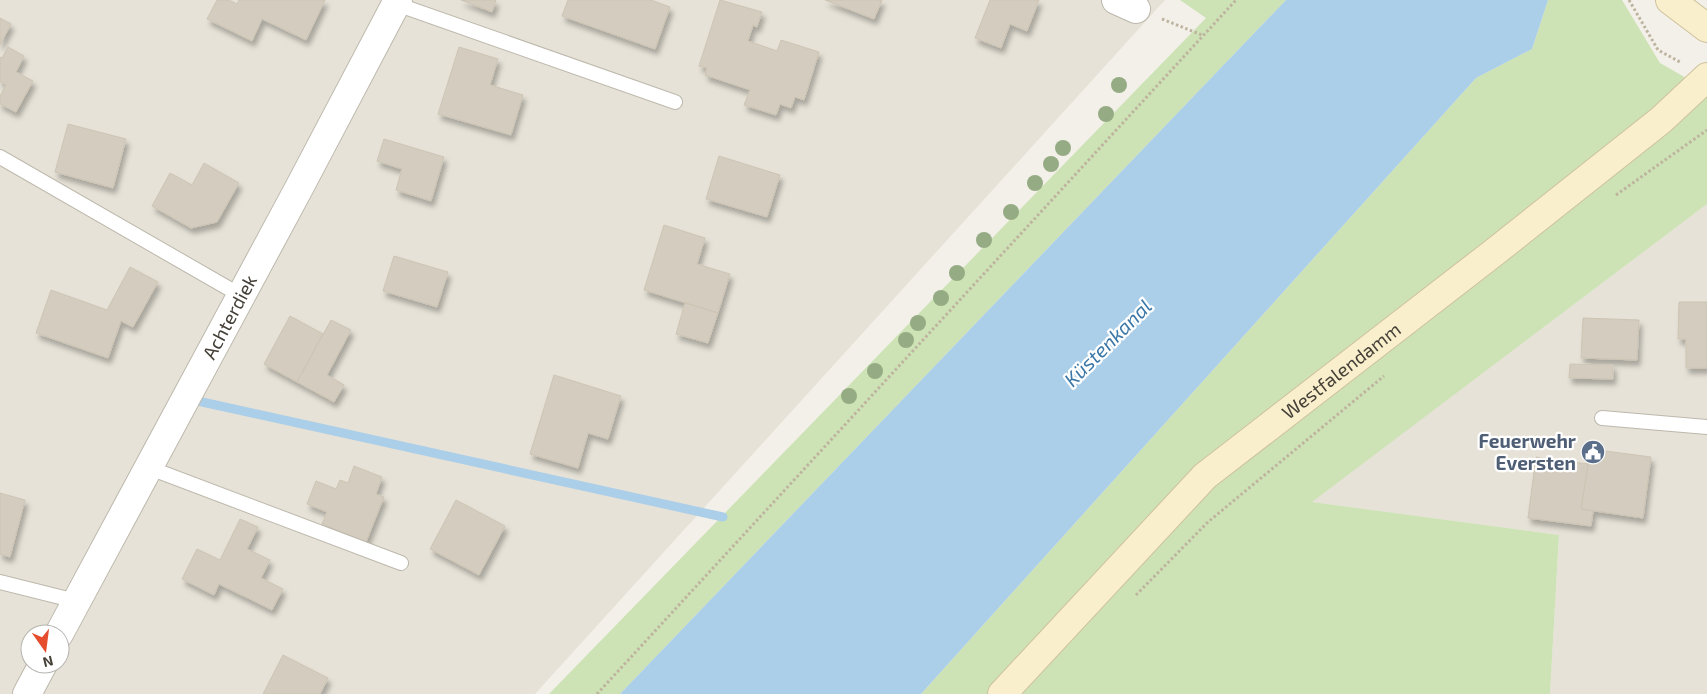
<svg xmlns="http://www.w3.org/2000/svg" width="1707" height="694" font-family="'Exo 2',sans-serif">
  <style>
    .residential { fill: #e6e2d7; fill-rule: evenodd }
    .green { fill: #cde3b5 }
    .water { fill: #abcee9 }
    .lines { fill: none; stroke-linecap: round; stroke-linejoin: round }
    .stream { stroke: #abcee9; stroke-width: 9 }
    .building { fill: #d3ccbf; stroke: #cdc4b3; filter: url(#shadow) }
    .lane-casing { stroke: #bdb8ac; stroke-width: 16 }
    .street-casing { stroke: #bdb8ac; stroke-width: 30 }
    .secondary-casing { stroke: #cec29c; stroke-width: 30 }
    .path { stroke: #beb39f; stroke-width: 3; stroke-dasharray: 2.5 2.5; stroke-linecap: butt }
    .lane { stroke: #fff; stroke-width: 14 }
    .street { stroke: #fff; stroke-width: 28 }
    .secondary { stroke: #f9efcc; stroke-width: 28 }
    .tree { fill: #95ab83 }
    .labels { text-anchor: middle; stroke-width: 4.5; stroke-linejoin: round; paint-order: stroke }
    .street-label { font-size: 19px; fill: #454038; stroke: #fff }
    .service-label { font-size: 19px; font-weight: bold; fill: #4e5e75; stroke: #fff; text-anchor: end }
    .water-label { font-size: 20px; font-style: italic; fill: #3b77a7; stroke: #fff }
  </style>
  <defs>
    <filter id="shadow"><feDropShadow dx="3" dy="5.5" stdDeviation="2.5" flood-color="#0004"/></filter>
  </defs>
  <rect width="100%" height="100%" fill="#f3f0e9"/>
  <g class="residential">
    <path d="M0,0H1165L535,694H0ZM30,634H60V664H30Z"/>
    <path d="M1707,204V694H1550L1559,535L1311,502Z"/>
  </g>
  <g class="green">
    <path d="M1180,0H1286L620,694H549L1206,18Z"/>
    <path d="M1548,0H1622L1660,63L1707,90V204L1312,502L1559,535L1550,694H921L1476,78L1532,49Z"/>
  </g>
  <path class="water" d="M1286,0H1548L1532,49L1476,78L921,694H620Z"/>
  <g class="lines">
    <path class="stream" d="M193,400L723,517"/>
  </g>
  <g class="building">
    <path d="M217,0H229L237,4L239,0H325L306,40L262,19L252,41L207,19Z"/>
    <path d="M461,0H496L492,12Z"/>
    <path d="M568,0H651L670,7L655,49L562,16Z"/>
    <path d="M720,0L762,12L757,27L753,25L748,41L777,51L781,40L819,52L804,100L795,97L791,108L780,104L776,115L744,105L750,90L705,75L707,68L699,66Z"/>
    <path d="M825,0H882L874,19Z"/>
    <path d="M990,0H1039L1027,31L1010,24L1001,48L975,38Z"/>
    <path d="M0,18L11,24L0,45Z"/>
    <path d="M8,47L24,56L16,72L33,81L16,112L0,104V96L6,85L0,81V57L2,58Z"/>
    <path d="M459,47L498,59L490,85L523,95L511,135L438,114Z"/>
    <path d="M68,124L126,139L113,188L55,172Z"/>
    <path d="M384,139L444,157L431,201L396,190L402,169L377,161Z"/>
    <path d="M719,156L780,175L767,217L706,199Z"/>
    <path d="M204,163L239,183L217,222L191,228L152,206L170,173L192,185Z"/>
    <path d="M664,225L705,238L697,264L730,274L718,313L644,290Z"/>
    <path d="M394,256L448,272L437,307L383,291Z"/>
    <path d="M130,267L158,282L133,327L121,321L108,358L36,333L51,290L107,310Z"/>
    <path d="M1679,302H1707V368H1686V339H1678Z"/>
    <path d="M685,303L718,313L708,343L676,334Z"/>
    <path d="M290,316L323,334L297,382L264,364Z"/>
    <path d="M1583,318L1639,320L1637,360L1581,358Z"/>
    <path d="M331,320L351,330L327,375L344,385L334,402L297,382Z"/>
    <path d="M1570,364L1613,365V379L1569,378Z"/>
    <path d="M554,375L621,396L608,439L588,433L578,468L530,454Z"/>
    <path d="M1590,449L1651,457L1643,518L1581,509Z"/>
    <path d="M1536,457L1588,464L1581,509L1593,511L1591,526L1528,518Z"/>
    <path d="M354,466L382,477L376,494L384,497L366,542L322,524L327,512L307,504L316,481L336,489L340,480L348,483Z"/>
    <path d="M0,493L25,500L10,557L0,554Z"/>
    <path d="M456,500L505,526L479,575L430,549Z"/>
    <path d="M240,519L258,527L247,549L270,560L261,578L283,589L272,610L219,584L214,595L182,579L197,549L220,560Z"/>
    <path d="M283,655L328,678L320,694H263Z"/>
  </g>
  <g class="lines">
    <g class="lane-casing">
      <g id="lane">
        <path d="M396,4L675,102"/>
        <path d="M0,157L240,295"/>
        <path d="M1602,418L1707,427"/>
        <path d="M147,467L401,563"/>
        <path d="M0,582L76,601"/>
      </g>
    </g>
    <g class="street-casing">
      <g id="street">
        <path d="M1116,0L1136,9"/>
        <path id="s1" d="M59,634L299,188L398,0"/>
        <path d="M27,694L43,664"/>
      </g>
    </g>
    <g class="secondary-casing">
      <g id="secondary">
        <path d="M1670,0L1707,28"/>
        <path id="s2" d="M1002,694L1205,476L1492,254L1661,120L1707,77"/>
      </g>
    </g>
    <g class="path">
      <path d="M1629,0L1658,50L1680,62"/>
      <path d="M1162,19L1202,35"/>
      <path d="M1616,195L1707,130"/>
      <path d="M1136,595L1208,522L1384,376"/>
      <path d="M597,694L1236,0"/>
    </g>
    <use href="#lane" class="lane"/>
    <use href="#street" class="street"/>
    <use href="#secondary" class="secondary"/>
  </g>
  <g class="tree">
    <circle cx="1119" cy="85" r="8"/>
    <circle cx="1106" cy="114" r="8"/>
    <circle cx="1063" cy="148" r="8"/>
    <circle cx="1051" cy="164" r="8"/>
    <circle cx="1035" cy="183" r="8"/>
    <circle cx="1011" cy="212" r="8"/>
    <circle cx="984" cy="240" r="8"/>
    <circle cx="957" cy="273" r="8"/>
    <circle cx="941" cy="298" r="8"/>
    <circle cx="918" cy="323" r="8"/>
    <circle cx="906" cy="340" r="8"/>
    <circle cx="875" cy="371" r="8"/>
    <circle cx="849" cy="396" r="8"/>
  </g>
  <defs>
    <g id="civic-disc" transform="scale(1.25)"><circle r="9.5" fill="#5c6f8a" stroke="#fff"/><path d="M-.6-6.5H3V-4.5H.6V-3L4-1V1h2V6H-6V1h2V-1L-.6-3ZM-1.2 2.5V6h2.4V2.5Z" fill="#fff"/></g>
  </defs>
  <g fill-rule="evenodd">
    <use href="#civic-disc" x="1593" y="452"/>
  </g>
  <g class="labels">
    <g class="street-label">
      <text dy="7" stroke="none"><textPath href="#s1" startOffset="360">Achterdiek</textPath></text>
      <text dy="7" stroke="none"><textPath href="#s2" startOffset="470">Westfalendamm</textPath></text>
    </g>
    <g class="service-label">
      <text x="1576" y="448">Feuerwehr<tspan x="1576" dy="22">Eversten</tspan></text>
    </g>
    <g class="water-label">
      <text transform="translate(1108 343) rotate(-45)" y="7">Küstenkanal</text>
    </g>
  </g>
  <g transform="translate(45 649) rotate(166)"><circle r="24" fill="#ffffff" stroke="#b5b3af"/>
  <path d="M0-4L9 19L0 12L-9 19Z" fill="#e54d2d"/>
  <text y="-8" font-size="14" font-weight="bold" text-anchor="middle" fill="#454038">N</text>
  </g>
</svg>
